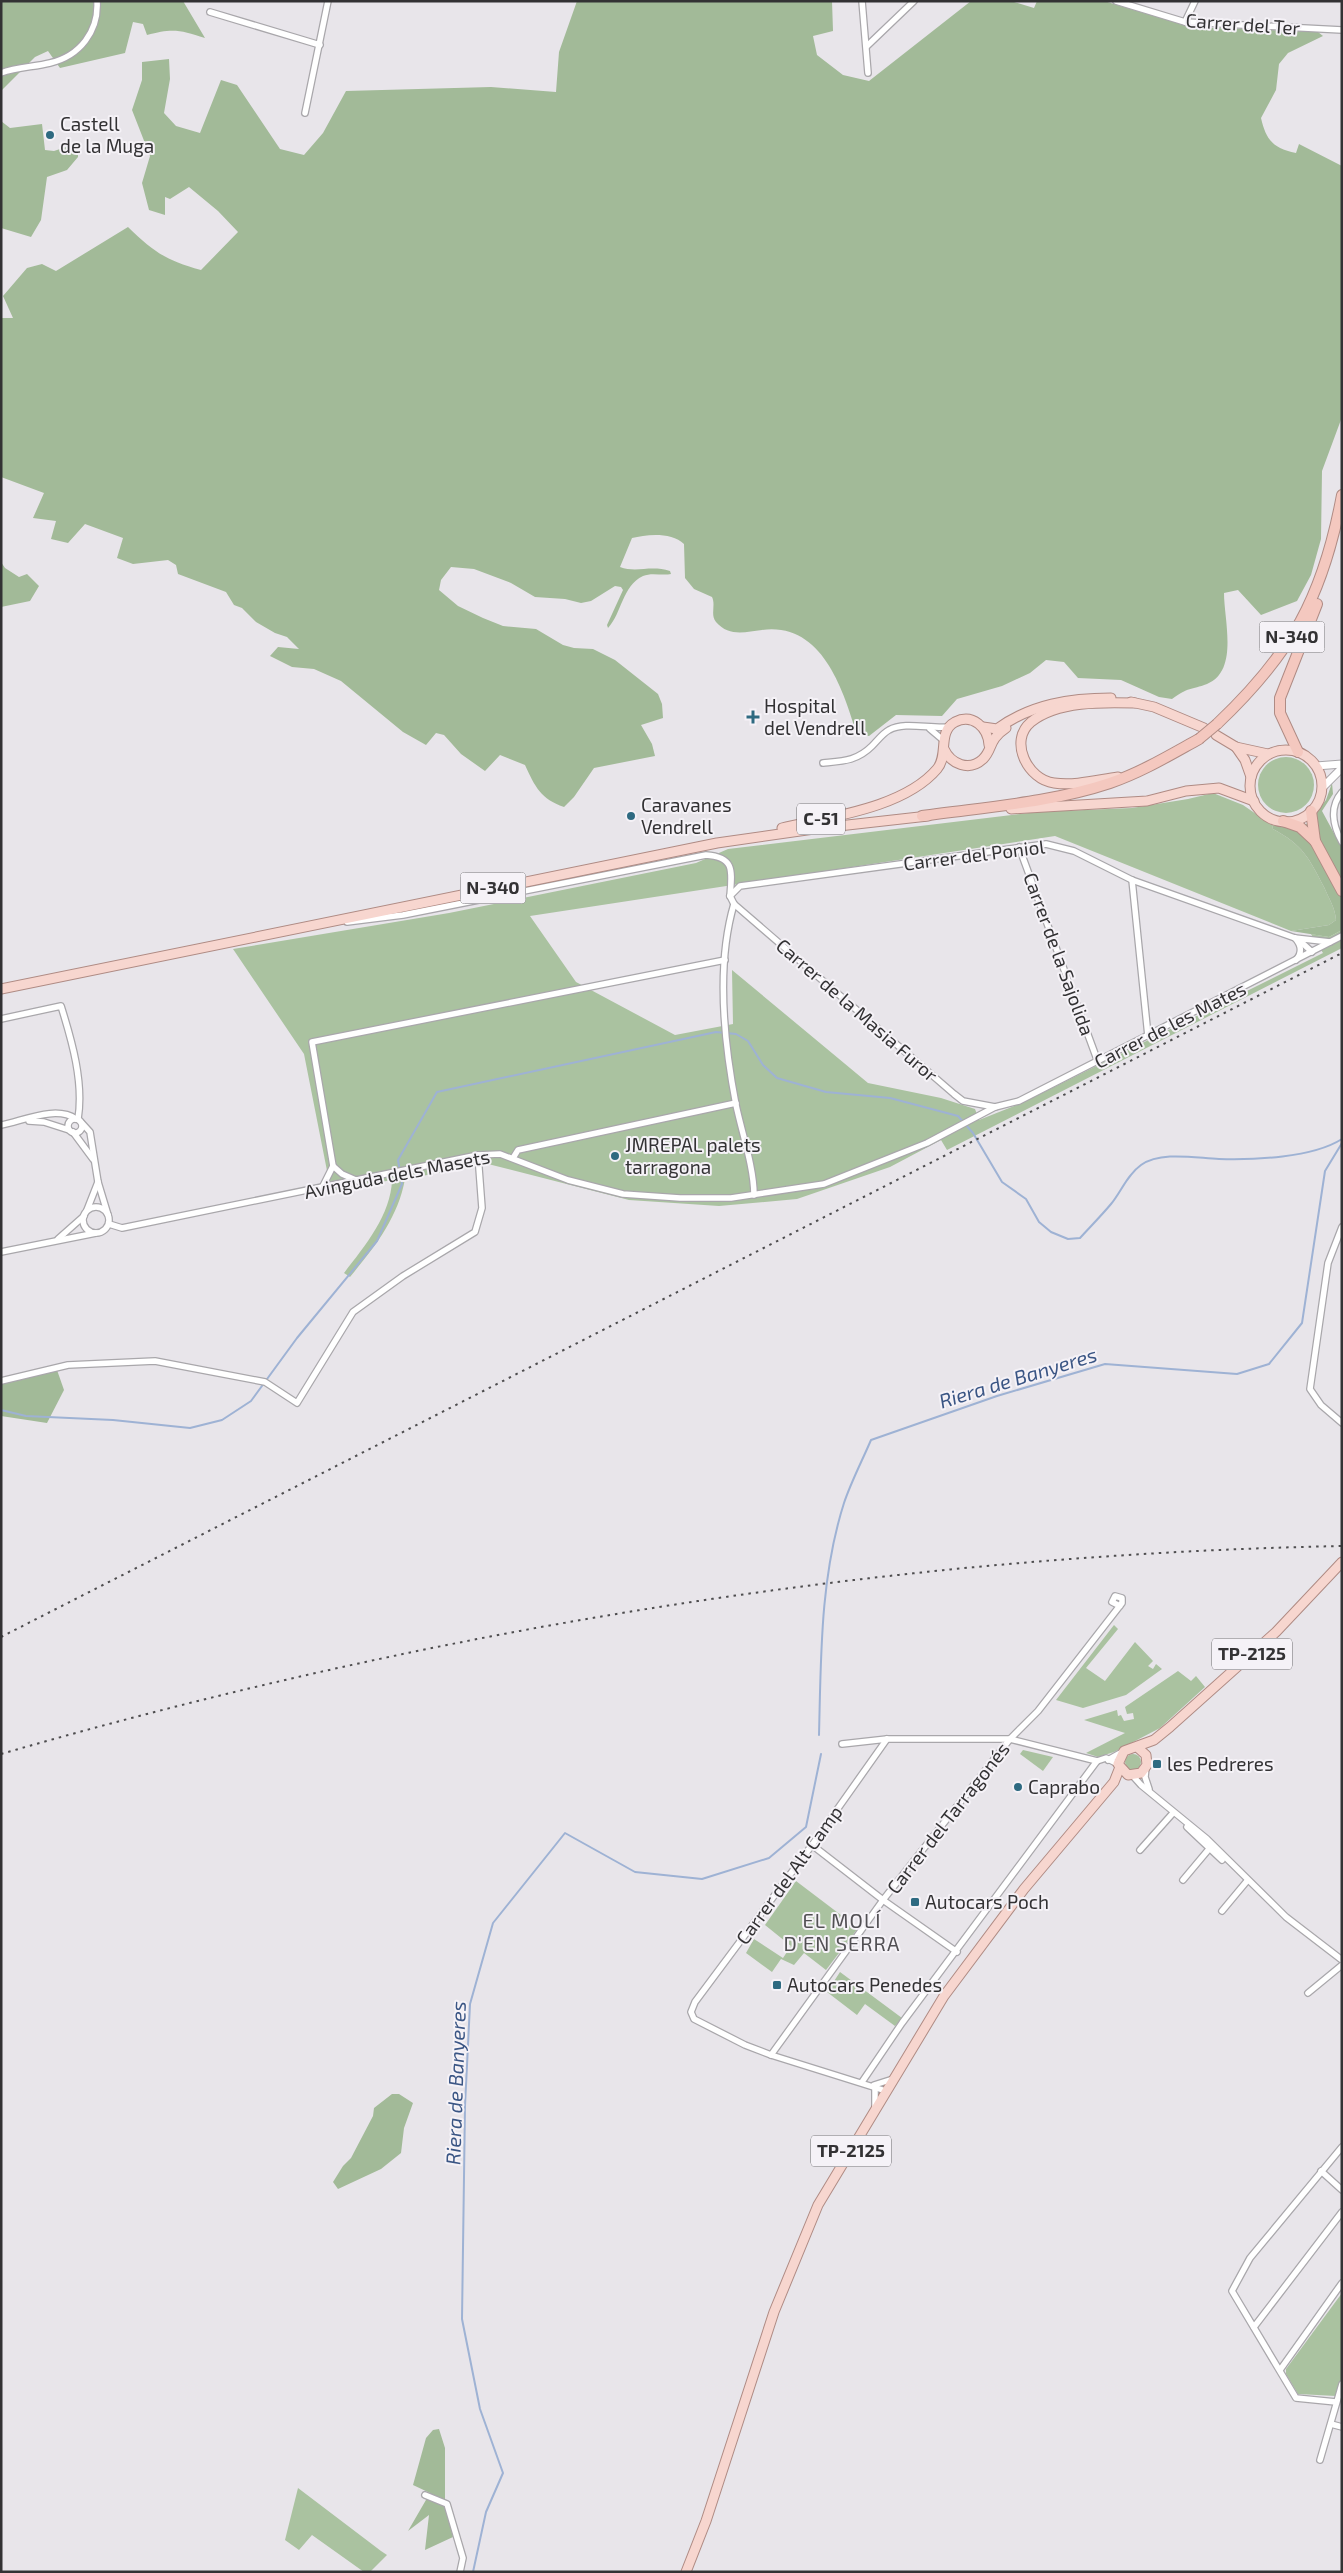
<svg xmlns="http://www.w3.org/2000/svg" width="1343" height="2573" font-family="'Exo 2',sans-serif">
  <style>
    .green { fill: #aac2a0 }
    .forest { fill: #a2ba98 }
    .lines { fill: none; stroke-linecap: round; stroke-linejoin: round }
    .stream { stroke: #9eb2d4; stroke-width: 2 }
    .minor-casing { stroke: #a9a7ab; stroke-width: 8 }
    .tertiary-casing { stroke: #a9a7ab; stroke-width: 9 }
    .primary-casing { stroke: #af8b84; stroke-width: 11 }
    .trunk-casing { stroke: #af8b84; stroke-width: 12 }
    .minor { stroke: #fff; stroke-width: 5.5 }
    .tertiary { stroke: #fff; stroke-width: 7 }
    .primary { stroke: #f7d6cf; stroke-width: 9 }
    .trunk { stroke: #f4c8bf; stroke-width: 10 }
    .rail { stroke: #4e4d4f; stroke-width: 2; stroke-dasharray: 2.5 5; stroke-linecap: butt }
    .trunk-bridge-casing { stroke: #af8b84; stroke-width: 12; stroke-linecap: butt }
    .trunk-bridge { stroke: #f4c8bf; stroke-width: 10 }
    .poi-dot { fill: #2e6a81; stroke: #f5f2f7; stroke-width: 2 }
    .labels { text-anchor: middle; stroke-width: 4; stroke-linejoin: round; paint-order: stroke }
    .shield { fill: #f5f2f7; stroke: #6d6c6e; stroke-width: 1 }
    .shield-label { font-size: 18px; font-weight: bold; fill: #333234 }
    .street-label { font-size: 19px; fill: #333234; stroke: #f5f2f7 }
    .poi-label { font-size: 19px; fill: #333234; stroke: #f5f2f7; text-anchor: start }
    .water-label { font-size: 20px; font-style: italic; fill: #3a5584; stroke: #f5f2f7 }
    .neighbourhood-label { font-size: 20px; letter-spacing: 1px; fill: #525054; stroke: #f5f2f7 }
  </style>
  <rect width="100%" height="100%" fill="#e8e5ea"/>
  <g class="green">
    <circle cx="1286" cy="785" r="28"/>
    <path d="M1213,793L1243,805L1272,825L1273,829C1303,845 1309,858 1324,887C1329,899 1335,907 1336,920L1329,925L1291,931L1055,836L530,916L576,982L675,1035L733,1024L732,970L868,1083L941,1098L975,1109L979,1120L1024,1102L1323,953L1311,934L1329,937L1342,930V948L947,1150L941,1140L890,1167L797,1199L719,1206L629,1200L488,1164L405,1179C398,1218 374,1248 350,1277L344,1273C364,1247 391,1215 392,1180L331,1191L304,1054L233,949L449,913L696,863L728,849L1037,812L1132,808L1188,799Z"/>
    <path d="M1114,1625L1118,1629L1086,1668L1105,1681L1135,1642L1153,1661L1148,1666L1153,1669L1156,1664L1162,1669L1126,1695L1083,1708L1056,1700Z"/>
    <path d="M1178,1671L1191,1681L1196,1676L1205,1687L1160,1728L1114,1752L1098,1757L1086,1753L1125,1733L1084,1720L1117,1710L1118,1716L1121,1715L1124,1721L1134,1719L1133,1713L1127,1714L1125,1707Z"/>
    <path d="M1023,1750L1053,1757L1043,1771L1020,1754Z"/>
    <circle cx="1133" cy="1762" r="8"/>
    <path d="M796,1881L858,1928L826,1970L804,1953L794,1965L781,1959L772,1972L746,1953L754,1939L783,1958L791,1946L765,1925Z"/>
    <path d="M840,1972L902,2018L895,2026L865,2004L857,2015L827,1992Z"/>
    <path d="M1342,2293V2377L1336,2396L1298,2394L1286,2374V2369Z"/>
    <path d="M298,2488L381,2551L387,2555L370,2572H364L312,2535L299,2550L285,2540Z"/>
  </g>
  <g class="forest">
    <path d="M1,1H183L205,38C181,30 172,28 147,35L143,24L133,22L125,53L60,68L48,51L35,57L1,91Z"/>
    <path d="M577,1H832L833,31L813,36L817,55L843,75L869,81L971,1H1011L1034,8L1037,1H1104L1191,27L1318,32L1323,36L1288,53L1279,64L1276,90L1261,118C1266,140 1273,148 1296,153L1299,144L1342,166V417L1322,471L1321,539L1311,575L1297,601L1261,615L1238,590L1224,593C1224,620 1239,671 1207,684C1191,690 1188,687 1172,699L1159,697L1121,680L1078,678L1064,662L1046,660L1030,673L1002,686L957,699L942,716L896,715L869,736L857,735C843,689 822,622 762,630C745,632 729,637 716,622C710,615 716,605 712,597L694,589L685,578L684,544C672,532 647,534 632,538L620,567C636,573 651,565 670,571L671,574C662,576 652,572 643,576C622,586 622,613 608,628L607,625L623,590L621,587L615,586L591,601L581,603L565,599L535,597L511,583L474,569L451,567L441,580L439,590L458,606L483,618L503,626L536,629L563,645L574,648L593,649L615,660L658,694L662,704L663,718L641,725L652,744L655,756L594,768L574,797L564,807C541,799 535,787 525,765L500,755L485,771L461,754L444,735L436,733L426,745L403,732L341,681L314,669L292,667L270,656L278,647L299,649L287,637L275,633L256,622L242,608L234,605L226,592L178,574L176,565L168,560L133,564L117,558L123,538L85,524L68,543L51,539L56,521L33,518L44,493L1,477V318H13L3,296L27,268L42,264L56,271L128,227C154,252 165,260 201,270L238,232L218,211L189,187L170,199L165,197V215L149,210L142,183L150,156L132,110L142,80V62L169,59L170,79L164,113L176,126L200,133L221,80L237,85L280,149L304,155L323,133L346,91L491,87L556,92L559,52Z"/>
    <path d="M1,121L10,128L42,124L45,150L54,151L78,143V157L67,170L47,177L41,220L31,237L1,228Z"/>
    <path d="M1,562L5,568L19,577L27,574L39,586L30,601L1,607Z"/>
    <path d="M1332,783L1333,794L1322,811L1342,848V930L1329,937L1291,931L1329,925L1336,920C1335,907 1329,899 1324,887C1309,858 1303,845 1273,829L1272,825L1284,827L1307,824L1326,800Z"/>
    <path d="M57,1370L64,1390L47,1423L1,1416V1382Z"/>
    <path d="M392,2094H399L413,2103L404,2128L401,2153L381,2169L338,2189L333,2182L343,2166L351,2158L373,2116L374,2108Z"/>
    <path d="M439,2429L445,2448V2506L453,2537L425,2550L429,2515L408,2531L430,2493L413,2485L426,2438L433,2430Z"/>
  </g>
  <g class="lines">
    <g class="stream">
      <path d="M1,1410L26,1416L113,1420L190,1428L222,1420L251,1401L297,1338L377,1241L402,1184L398,1160L437,1092L716,1032L736,1034L748,1041L763,1065L777,1078L826,1092L890,1098L958,1116L973,1133L1002,1182L1026,1199L1039,1222L1051,1232L1068,1239L1080,1238C1090,1227 1101,1216 1111,1204C1121,1192 1127,1175 1141,1165C1161,1151 1195,1158 1219,1159C1254,1160 1312,1158 1342,1139"/>
      <path d="M819,1735C821,1658 820,1578 844,1503C851,1482 862,1461 871,1440L997,1396L1105,1364L1237,1374L1269,1364L1302,1323L1325,1171L1342,1143"/>
      <path d="M473,2572L486,2512L503,2473L480,2409L462,2319L465,2106L470,2004L493,1923L565,1833L635,1872L702,1879L769,1858L806,1827L821,1754"/>
    </g>
    <g class="minor-casing">
      <g id="minor">
        <path d="M862,1L868,73"/>
        <path d="M1116,1L1185,22L1342,30"/>
        <path d="M210,12L320,45"/>
        <path d="M1185,22L1195,1"/>
        <path d="M867,46L914,1"/>
        <path d="M1,73C17,67 34,67 50,63C80,56 99,31 97,1"/>
        <path d="M305,113L328,1"/>
        <path d="M930,729L943,740"/>
        <path d="M823,763C843,761 857,761 872,746C877,741 883,733 889,730C904,721 930,729 949,727"/>
        <path d="M1342,792C1329,807 1333,826 1342,842"/>
        <path d="M1019,847L1098,1062"/>
        <path d="M1132,880L1148,1036"/>
        <path d="M730,896L740,886L1046,844L1074,851L1132,880L1295,938L1330,942"/>
        <path d="M730,896L734,904L954,1094L963,1101L995,1107"/>
        <path d="M734,904C716,965 724,1043 736,1105C742,1133 754,1168 754,1195"/>
        <path d="M347,922L403,915L706,855C735,857 732,871 730,896"/>
        <path d="M1295,938C1301,945 1303,952 1296,960"/>
        <path d="M1299,940L1312,952"/>
        <path d="M1,1019L61,1006C72,1041 84,1083 78,1119"/>
        <circle cx="75" cy="1126" r="7"/>
        <path d="M29,1121L44,1122L69,1130"/>
        <path d="M80,1121L90,1132L98,1182L108,1215"/>
        <path d="M1,1125C23,1121 56,1105 76,1119"/>
        <path d="M73,1132L93,1159"/>
        <path d="M513,1158L518,1150L736,1103"/>
        <path d="M333,1166L342,1174L358,1181"/>
        <path d="M322,1188L333,1166L312,1042L725,960"/>
        <circle cx="96" cy="1220" r="13"/>
        <path d="M87,1210L98,1182"/>
        <path d="M109,1224L122,1228L478,1155L500,1154L568,1180L623,1194L680,1198H731L824,1184L927,1143L995,1107L1019,1101L1342,936"/>
        <path d="M1342,1227L1328,1263L1310,1389L1321,1405L1342,1423"/>
        <path d="M58,1239L84,1216"/>
        <path d="M1,1252L96,1233"/>
        <path d="M1,1381L68,1365L155,1361L265,1382L297,1403L353,1312L403,1276L475,1232L482,1208L478,1155"/>
        <path d="M842,1744L887,1739H1010L1097,1761L1106,1758L1118,1764"/>
        <path d="M1108,1760L1124,1751"/>
        <path d="M1146,1767L1145,1777L1149,1789"/>
        <path d="M1133,1776L1141,1785L1207,1839L1286,1917L1342,1960"/>
        <path d="M1187,1827L1222,1860"/>
        <path d="M812,1845L883,1900L957,1952"/>
        <path d="M1140,1850L1173,1813"/>
        <path d="M1183,1880L1209,1849"/>
        <path d="M1222,1911L1247,1881"/>
        <path d="M1308,1993L1342,1965"/>
        <path d="M771,2055L883,1900L1010,1739L1038,1711L1122,1603V1598L1115,1596L1112,1602L1120,1606"/>
        <path d="M862,2082L902,2023L1097,1761"/>
        <path d="M874,2085L893,2079"/>
        <path d="M875,2087V2107"/>
        <path d="M886,2091L771,2055L745,2045L694,2019L691,2012L695,2002L812,1845L887,1739"/>
        <path d="M1321,2171L1342,2190"/>
        <path d="M1254,2327L1342,2212"/>
        <path d="M1280,2370L1342,2283"/>
        <path d="M1336,2402L1296,2398L1232,2291L1250,2258L1342,2147"/>
        <path d="M1331,2424L1342,2427"/>
        <path d="M1320,2460L1342,2384"/>
        <path d="M425,2495L447,2504L463,2558L460,2572"/>
      </g>
    </g>
    <g class="tertiary-casing">
      <g id="tertiary">
        <path d="M1316,766L1342,764"/>
        <path d="M1322,788L1342,768"/>
      </g>
    </g>
    <g class="primary-casing">
      <g id="primary">
        <path d="M1131,702L1154,707L1204,728"/>
        <path d="M983,727L997,729C1031,704 1071,698 1111,698"/>
        <path d="M1216,735L1236,747L1268,754"/>
        <path d="M1236,747L1245,760L1251,777"/>
        <path d="M944,749C951,764 969,772 983,759C993,749 988,740 1006,728"/>
        <circle cx="1286" cy="786" r="36"/>
        <path d="M1118,777C1097,780 1075,786 1054,783C1028,780 1008,741 1031,722C1057,701 1103,702 1135,703"/>
        <path d="M1011,809L1147,801L1186,791L1219,788L1254,801"/>
        <path d="M782,828C829,817 904,808 937,769C949,755 937,732 955,722C973,713 988,728 989,745"/>
        <path d="M1,989L717,843L821,828L928,816"/>
        <path d="M1137,1747L1146,1755L1147,1765L1141,1773L1128,1775L1118,1764L1124,1751L1154,1740L1170,1727L1276,1632L1342,1562"/>
        <path d="M686,2572L706,2521L774,2312L818,2205L944,1996L1024,1889L1114,1782L1120,1767"/>
      </g>
    </g>
    <g class="trunk-casing">
      <g id="trunk">
        <path d="M1217,724C1292,653 1323,597 1342,495"/>
        <path d="M1298,752L1280,713V698L1317,604"/>
        <path d="M1311,811L1315,841L1342,891"/>
        <path d="M922,816C985,807 1050,803 1110,783C1142,772 1170,755 1199,739"/>
        <path d="M1283,821L1300,827L1315,841"/>
      </g>
    </g>
    <use href="#minor" class="minor"/>
    <use href="#tertiary" class="tertiary"/>
    <use href="#primary" class="primary"/>
    <use href="#trunk" class="trunk"/>
    <g class="rail">
      <path d="M1,1637L1342,953"/>
      <path d="M1,1754C437,1628 888,1555 1342,1546"/>
    </g>
    <g class="trunk-bridge-casing">
      <path id="trunk-bridge" d="M1199,739L1217,724"/>
    </g>
    <use href="#trunk-bridge" class="trunk-bridge"/>
  </g>
  <g class="poi-dot">
    <circle cx="50" cy="135" r="5"/>
    <path d="M750.5 709.5h5v5h5v5h-5v5h-5v-5h-5v-5h5z"/>
    <circle cx="631" cy="816" r="5"/>
    <circle cx="615" cy="1156" r="5"/>
    <rect x="1152" y="1759" width="10" height="10" rx="2.5"/>
    <circle cx="1018" cy="1787" r="5"/>
    <rect x="910" y="1897" width="10" height="10" rx="2.5"/>
    <rect x="772" y="1980" width="10" height="10" rx="2.5"/>
  </g>
  <g class="labels">
    <g class="shield">
      <rect x="1259.5" y="621.5" width="65" height="31" rx="4"/>
      <rect x="797" y="803.5" width="48" height="31" rx="4"/>
      <rect x="460.5" y="872.5" width="65" height="31" rx="4"/>
      <rect x="1212" y="1638.5" width="80" height="31" rx="4"/>
      <rect x="811" y="2135.5" width="80" height="31" rx="4"/>
    </g>
    <g class="shield-label">
      <text x="1292" y="643">N-340</text>
      <text x="821" y="825">C-51</text>
      <text x="493" y="894">N-340</text>
      <text x="1252" y="1660">TP-2125</text>
      <text x="851" y="2157">TP-2125</text>
    </g>
    <g class="street-label">
      <text transform="translate(1243 24) rotate(4)" y="7">Carrer del Ter</text>
      <text transform="translate(974 855) rotate(-7)" y="7">Carrer del Poniol</text>
      <text transform="translate(1059 954) rotate(70)" y="7">Carrer de la Sajolida</text>
      <text transform="translate(857 1010) rotate(41)" y="7">Carrer de la Masia Furor</text>
      <text transform="translate(1170 1025) rotate(-27)" y="7">Carrer de les Mates</text>
      <text transform="translate(397 1174) rotate(-11)" y="7">Avinguda dels Masets</text>
      <text transform="translate(948 1818) rotate(-52)" y="7">Carrer del Tarragonés</text>
      <text transform="translate(789 1875) rotate(-54)" y="7">Carrer del Alt Camp</text>
    </g>
    <g class="poi-label">
      <text x="60" y="131">Castell<tspan x="60" dy="22">de la Muga</tspan></text>
      <text x="764" y="713">Hospital<tspan x="764" dy="22">del Vendrell</tspan></text>
      <text x="641" y="812">Caravanes<tspan x="641" dy="22">Vendrell</tspan></text>
      <text x="625" y="1152">JMREPAL palets<tspan x="625" dy="22">tarragona</tspan></text>
      <text x="1167" y="1771">les Pedreres</text>
      <text x="1028" y="1794">Caprabo</text>
      <text x="925" y="1909">Autocars Poch</text>
      <text x="787" y="1992">Autocars Penedes</text>
    </g>
    <g class="water-label">
      <text transform="translate(1018 1378) rotate(-17)" y="7">Riera de Banyeres</text>
      <text transform="translate(456 2083) rotate(-88)" y="7">Riera de Banyeres</text>
    </g>
    <g class="neighbourhood-label">
      <text x="842" y="1928">EL MOLÍ<tspan x="842" dy="23">D'EN SERRA</tspan></text>
    </g>
  </g>
  <rect width="1343" height="2573" fill="none" stroke="#333234" stroke-width="5"/>
</svg>
